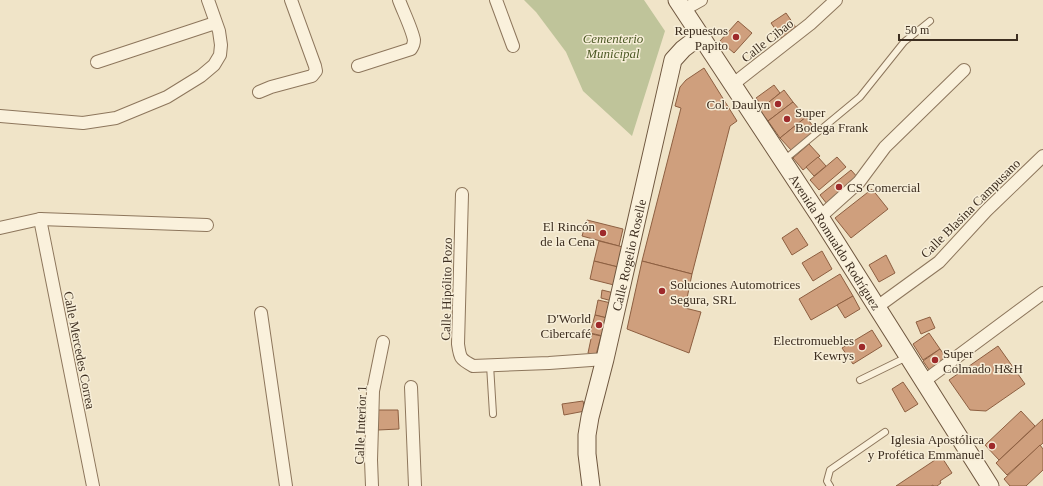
<svg xmlns="http://www.w3.org/2000/svg" width="1043" height="486" font-family="'Times New Roman',serif">
  <style>
    .cemetery { fill: #bfc49a }
    .building { fill: #cf9f7d; stroke: #8d5f41 }
    .lines { fill: none; stroke-linecap: round; stroke-linejoin: round }
    .lane-casing { stroke: #8d765c; stroke-width: 8 }
    .street-casing { stroke: #8d765c; stroke-width: 14 }
    .secondary-casing { stroke: #6f573f; stroke-width: 19 }
    .lane { stroke: #faf1dc; stroke-width: 6 }
    .street { stroke: #faf1dc; stroke-width: 12 }
    .secondary { stroke: #faf1dc; stroke-width: 17 }
    .poi-dot { fill: #9e2a2b; stroke: #f7eed8; stroke-width: 1.5 }
    .labels { text-anchor: middle; stroke-width: 3; stroke-linejoin: round; paint-order: stroke }
    .poi-label { font-size: 13px; fill: #3d2e20; stroke: #f7eed8; text-anchor: end }
    .park-label { font-size: 13px; font-style: italic; fill: #4d5a26; stroke: #f7eed8 }
    .street-label { font-size: 13px; fill: #3d2e20; stroke: #f7eed8 }
  </style>
  <rect width="100%" height="100%" fill="#f0e4c8"/>
  <path class="cemetery" d="M524,0H644L665,31L632,136L583,91L566,52L536,12Z"/>
  <g class="building">
    <path d="M786,13L797,29L782,39L771,23Z"/>
    <path d="M738,21L752,33L734,53L720,41Z"/>
    <path d="M704,68L737,121L730,126L692,274L642,261L681,108L675,106L680,87L686,80Z"/>
    <path d="M774,85L780,93L763,107L756,98Z"/>
    <path d="M784,90L793,102L768,121L759,110Z"/>
    <path d="M793,102L806,117L780,138L768,121Z"/>
    <path d="M806,117L816,130L792,151L780,138Z"/>
    <path d="M809,144L820,156L803,170L793,158Z"/>
    <path d="M818,157L826,166L814,176L806,167Z"/>
    <path d="M837,157L846,167L819,190L810,180Z"/>
    <path d="M851,170L859,179L827,204L820,195Z"/>
    <path d="M872,189L888,209L851,238L835,218Z"/>
    <path d="M587,220L623,229L619,246L582,236Z"/>
    <path d="M797,228L808,245L792,255L782,238Z"/>
    <path d="M599,241L623,247L618,267L594,261Z"/>
    <path d="M822,251L832,269L813,281L802,263Z"/>
    <path d="M886,255L895,273L879,282L869,265Z"/>
    <path d="M594,261L618,267L614,285L590,279Z"/>
    <path d="M642,261L692,274L685,308L701,312L689,353L627,329Z"/>
    <path d="M840,274L853,296L811,320L799,299Z"/>
    <path d="M602,290L614,293L612,301L601,298Z"/>
    <path d="M853,296L860,309L845,318L837,305Z"/>
    <path d="M598,300L611,303L607,318L595,315Z"/>
    <path d="M595,315L607,318L603,336L590,333Z"/>
    <path d="M930,317L935,328L921,334L916,322Z"/>
    <path d="M872,330L882,346L853,364L842,348Z"/>
    <path d="M929,333L940,349L923,360L913,344Z"/>
    <path d="M592,334L601,336L596,355L588,353Z"/>
    <path d="M998,346L1025,384L986,411L970,410L949,380Z"/>
    <path d="M940,349L947,359L930,371L923,361Z"/>
    <path d="M903,382L918,404L905,412L892,389Z"/>
    <path d="M583,401L585,411L564,415L562,404Z"/>
    <path d="M377,410H398L399,429L378,430Z"/>
    <path d="M1021,411L1035,426L999,460L985,445Z"/>
    <path d="M1043,419V443L1007,475L996,463Z"/>
    <path d="M1040,445L1043,449V470L1026,486H1010L1004,479Z"/>
    <path d="M941,456L952,473L940,481L941,483L937,486H933V485L931,486H896Z"/>
  </g>
  <g class="lines">
    <g class="lane-casing">
      <g id="lane">
        <path d="M784,160L860,97L904,42L930,21"/>
        <path d="M490,365L493,414"/>
        <path d="M860,380L907,357"/>
        <path d="M830,486L827,481L830,470L885,432"/>
      </g>
    </g>
    <g class="street-casing">
      <g id="street">
        <path d="M496,0L513,46"/>
        <path d="M683,10L701,0"/>
        <path d="M97,62L215,23"/>
        <path d="M358,66L411,49C413,46 414,44 414,40C412,29 403,11 399,0"/>
        <path d="M732,85L810,24L836,0"/>
        <path d="M259,92L271,87L312,76L316,71L315,66L291,0"/>
        <path d="M0,116L83,123L116,118L167,97L201,76L214,65L220,55L221,45L219,31L208,0"/>
        <path d="M462,194L458,344C460,358 460,359 473,366L549,363L605,359"/>
        <path d="M820,217L859,182L885,147L964,70"/>
        <path d="M40,219L93,486"/>
        <path d="M0,228L40,219L207,225"/>
        <path d="M877,307L939,262L986,211L1043,156"/>
        <path d="M261,313L286,486"/>
        <path d="M923,382L1043,293"/>
        <path d="M411,387L415,486"/>
        <path d="M372,486L371,460L373,391L383,342"/>
      </g>
    </g>
    <g class="secondary-casing">
      <g id="secondary">
        <path id="s1" d="M677,0L820,217L990,486"/>
        <path id="s2" d="M591,486L587,454V435L590,417L605,359L673,60L683,49L700,36"/>
      </g>
    </g>
    <use href="#lane" class="lane"/>
    <use href="#street" class="street"/>
    <use href="#secondary" class="secondary"/>
  </g>
  <g class="poi-dot">
    <circle cx="736" cy="37" r="4"/>
    <circle cx="778" cy="104" r="4"/>
    <circle cx="787" cy="119" r="4"/>
    <circle cx="839" cy="187" r="4"/>
    <circle cx="603" cy="233" r="4"/>
    <circle cx="662" cy="291" r="4"/>
    <circle cx="599" cy="325" r="4"/>
    <circle cx="862" cy="347" r="4"/>
    <circle cx="935" cy="360" r="4"/>
    <circle cx="992" cy="446" r="4"/>
  </g>
  <g class="labels">
    <g class="poi-label">
      <text x="728" y="35">Repuestos<tspan x="728" dy="15">Papito</tspan></text>
      <text x="770" y="109">Col. Daulyn</text>
      <text x="795" y="117" text-anchor="start">Super<tspan x="795" dy="15">Bodega Frank</tspan></text>
      <text x="847" y="192" text-anchor="start">CS Comercial</text>
      <text x="595" y="231">El Rincón<tspan x="595" dy="15">de la Cena</tspan></text>
      <text x="670" y="289" text-anchor="start">Soluciones Automotrices<tspan x="670" dy="15">Segura, SRL</tspan></text>
      <text x="591" y="323">D'World<tspan x="591" dy="15">Cibercafé</tspan></text>
      <text x="854" y="345">Electromuebles<tspan x="854" dy="15">Kewrys</tspan></text>
      <text x="943" y="358" text-anchor="start">Super<tspan x="943" dy="15">Colmado H&amp;H</tspan></text>
      <text x="984" y="444">Iglesia Apostólica<tspan x="984" dy="15">y Profética Emmanuel</tspan></text>
    </g>
    <g class="park-label">
      <text x="613" y="43">Cementerio<tspan x="613" dy="15">Municipal</tspan></text>
    </g>
    <g class="street-label">
      <text transform="translate(767 40) rotate(-38)" y="5">Calle Cibao</text>
      <text transform="translate(970 208) rotate(-45)" y="5">Calle Blasina Campusano</text>
      <text dy="5" stroke="none"><textPath href="#s1" startOffset="289">Avenida Romualdo Rodríguez</textPath></text>
      <text dy="5" stroke="none"><textPath href="#s2" startOffset="236">Calle Rogelio Roselle</textPath></text>
      <text transform="translate(446 289) rotate(-89)" y="5">Calle Hipólito Pozo</text>
      <text transform="translate(80 350) rotate(79)" y="5">Calle Mercedes Correa</text>
      <text transform="translate(360 425) rotate(-88)" y="5">Calle Interior 1</text>
    </g>
  </g>
  <path d="M899 34v6h118v-6" fill="none" stroke="#3d2e20" stroke-width="2"/>
  <text x="905" y="34" font-size="12" fill="#3d2e20" stroke="#f7eed8" stroke-width="3" paint-order="stroke">50 m</text>
</svg>
